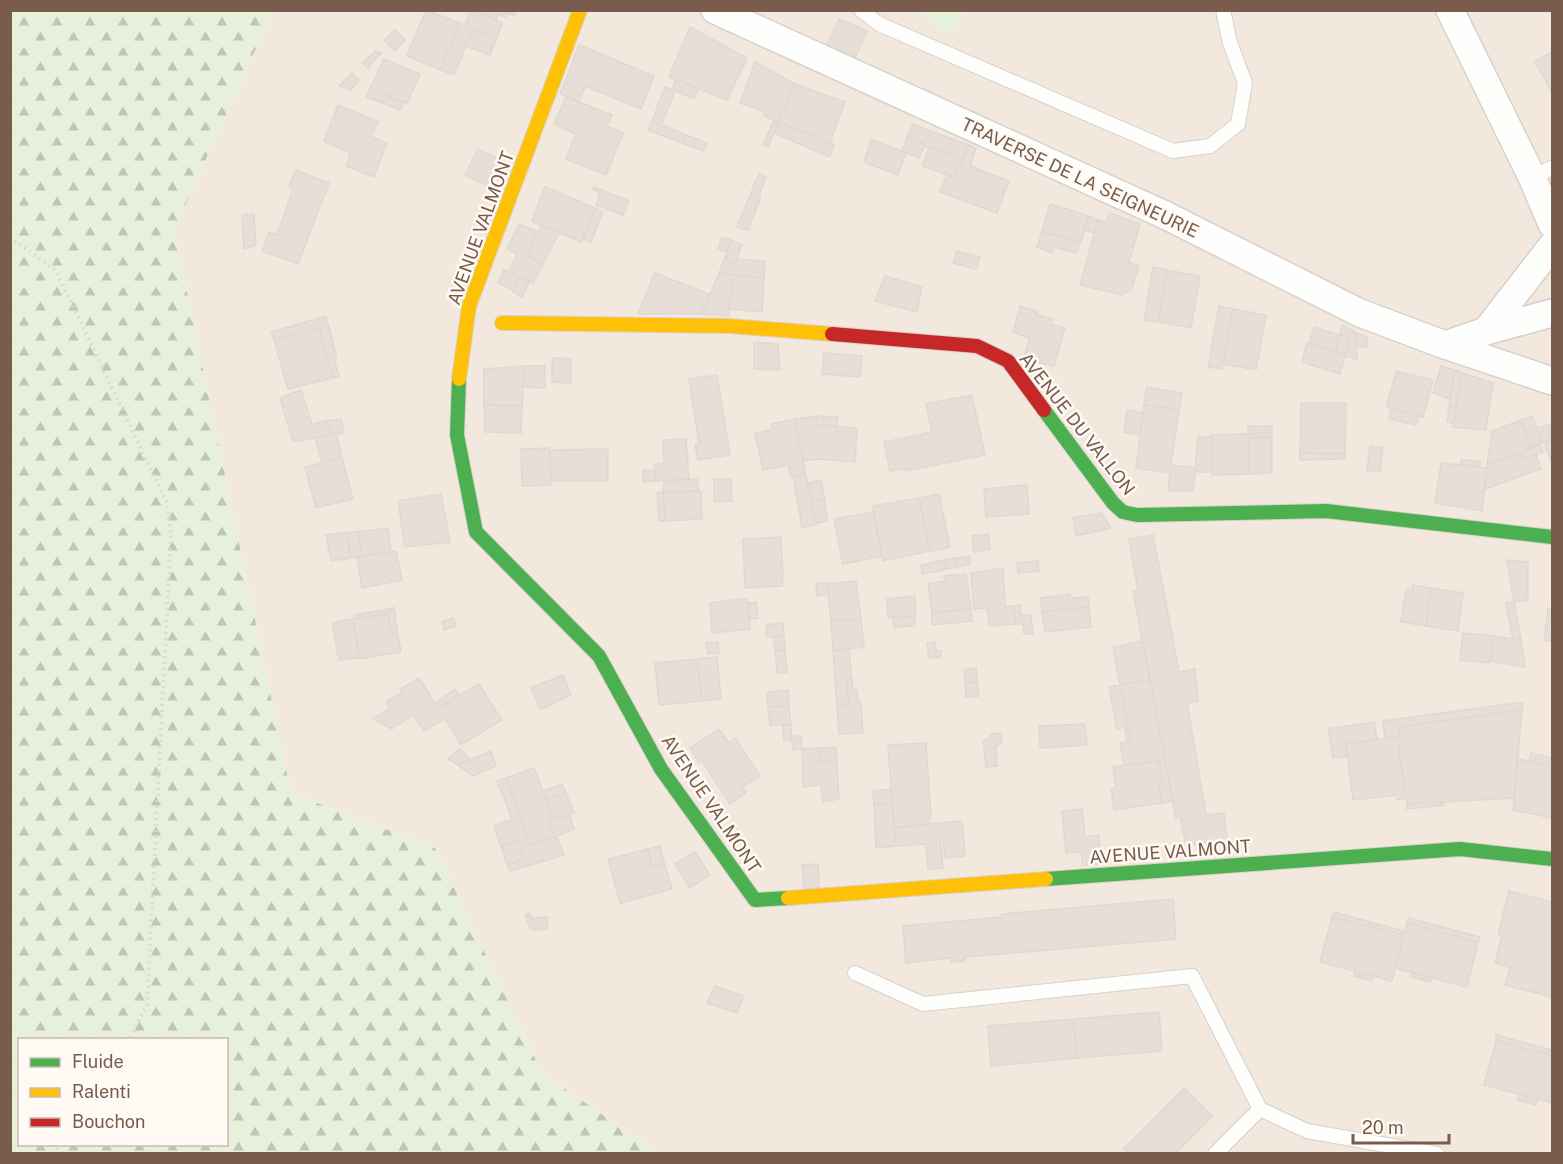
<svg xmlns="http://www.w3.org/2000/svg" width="1563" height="1164" font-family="'Public Sans',sans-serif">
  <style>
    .residential { fill: #f2e8de }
    .forest { fill: url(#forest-firs); fill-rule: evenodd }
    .park { fill: #e7f0db }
    .building { fill: #e6ded7; stroke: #e2d8d2; stroke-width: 1.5 }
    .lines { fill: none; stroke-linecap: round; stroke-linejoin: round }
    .lane-casing { stroke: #d7d1cb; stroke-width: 16 }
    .street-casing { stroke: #d7d1cb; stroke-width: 30 }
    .fast-casing { stroke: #d9d2cb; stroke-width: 16 }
    .slow-casing { stroke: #d9d2cb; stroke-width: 16 }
    .jam-casing { stroke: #d9d2cb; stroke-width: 16 }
    .path { stroke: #dcd5d0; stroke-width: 4; stroke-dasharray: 1.5 4.5; stroke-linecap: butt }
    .lane { stroke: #fefefd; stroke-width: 14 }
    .street { stroke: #fefefd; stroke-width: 27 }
    .fast { stroke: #4caf50; stroke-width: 14 }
    .slow { stroke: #ffc107; stroke-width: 14 }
    .jam { stroke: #c62828; stroke-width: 14 }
    .labels { text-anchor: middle; stroke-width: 5; stroke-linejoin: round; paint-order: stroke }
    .street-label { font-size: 18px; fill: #7a5c4d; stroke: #fffaf3 }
  </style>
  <defs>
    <pattern id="forest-firs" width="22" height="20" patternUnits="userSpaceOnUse" patternTransform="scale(1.5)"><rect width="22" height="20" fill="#e7f0db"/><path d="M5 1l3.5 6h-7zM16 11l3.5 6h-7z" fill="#c0c6b4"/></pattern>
  </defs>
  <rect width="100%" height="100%" fill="#f9f5f0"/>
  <path class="residential" d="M273,11H1552V1153H658L542,1073L435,848L291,793L174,230Z"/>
  <path class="forest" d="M10,11H273L174,230L291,793L435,848L542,1073L658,1153H11ZM20,1040H226V1144H20Z"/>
  <path class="park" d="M915,11H968L949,35Z"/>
  <g class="building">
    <path d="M426,10L459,23L441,70L407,56Z"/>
    <path d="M471,10L502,23L497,37L465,25Z"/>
    <path d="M472,10H516L514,15L507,13L505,17L498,14L496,20Z"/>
    <path d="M839,19L867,31L853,62L825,50Z"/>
    <path d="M459,23L473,28L454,75L441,70Z"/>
    <path d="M690,27L747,58L727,100L669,77Z"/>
    <path d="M473,28L497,37L490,55L465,46Z"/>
    <path d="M395,30L405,40L395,51L384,40Z"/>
    <path d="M579,45L654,76L641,109L585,86L579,101L560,94Z"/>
    <path d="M375,51L381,53L368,68L363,63Z"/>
    <path d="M1552,52V93L1535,61Z"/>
    <path d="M384,59L420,74L407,103L370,89Z"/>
    <path d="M755,62L795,84L778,122L764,116L765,112L740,103Z"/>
    <path d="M352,73L359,80L351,90L339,86Z"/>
    <path d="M676,80L684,83L680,93L672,90Z"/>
    <path d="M684,83L699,89L694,99L680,93Z"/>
    <path d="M795,84L845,102L830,143L778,122Z"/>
    <path d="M665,87L675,91L661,125L652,121Z"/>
    <path d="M370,89L404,103L401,110L366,97Z"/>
    <path d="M566,97L612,115L607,126L623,133L606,175L566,159L576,134L554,124Z"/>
    <path d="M338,105L378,122L371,137L387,143L374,177L346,166L351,153L324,141Z"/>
    <path d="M774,120L778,122L768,147L763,145Z"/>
    <path d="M652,121L686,135L682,143L648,130Z"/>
    <path d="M778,122L834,145L830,157L774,133Z"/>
    <path d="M913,124L930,131L925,144L907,138Z"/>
    <path d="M930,131L968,145L962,159L924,146Z"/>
    <path d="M686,135L707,143L704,151L682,143Z"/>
    <path d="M907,138L925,144L919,158L902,151Z"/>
    <path d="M871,139L906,153L898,175L864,162Z"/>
    <path d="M968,145L976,148L970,166L1009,181L997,213L940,192L947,175L955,177Z"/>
    <path d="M929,148L962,159L955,177L922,166Z"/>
    <path d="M478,149L501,160L488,186L465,175Z"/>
    <path d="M295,170L329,183L298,264L262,251L269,232L277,235L293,189L289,187Z"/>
    <path d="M759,173L766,177L759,196L751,193Z"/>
    <path d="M545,187L595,208L581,242L532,221Z"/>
    <path d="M594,187L629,201L623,215L596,205L600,193L592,189Z"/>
    <path d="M751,193L761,197L748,230L737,227Z"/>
    <path d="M1050,204L1089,216L1081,242L1042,232Z"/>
    <path d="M595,208L603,212L591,242L583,239Z"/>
    <path d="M1110,213L1140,224L1129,262L1139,266L1132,288L1123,295L1080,285L1098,220L1106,222Z"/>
    <path d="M254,214L256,245L244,249L242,215Z"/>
    <path d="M1089,216L1098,220L1094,233L1084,230Z"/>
    <path d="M519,224L538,232L527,256L543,264L533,283L509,272L517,254L507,249Z"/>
    <path d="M541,225L559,233L543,264L527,256Z"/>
    <path d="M1042,232L1080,242L1076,253L1054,247L1052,253L1037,247Z"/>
    <path d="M722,237L731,240L726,252L718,249Z"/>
    <path d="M731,240L742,245L735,263L725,258Z"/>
    <path d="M957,251L980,257L976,269L953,263Z"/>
    <path d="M725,258L735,263L737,259L765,261L764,278L719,273Z"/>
    <path d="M1153,267L1167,270L1158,322L1144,320Z"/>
    <path d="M504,270L519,277L513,290L498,283Z"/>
    <path d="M1167,270L1200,276L1191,328L1158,322Z"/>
    <path d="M655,273L709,294L702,314H638Z"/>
    <path d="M719,273L733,275L729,316L702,314Z"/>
    <path d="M733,275L764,278L762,312L729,309Z"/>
    <path d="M885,276L922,287L917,312L875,301Z"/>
    <path d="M519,277L529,282L522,297L513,292Z"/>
    <path d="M1020,306L1037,311L1036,314L1052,319L1051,324L1065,328L1054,366L1023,359L1030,338L1013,332Z"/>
    <path d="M1219,306L1233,309L1222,369L1208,367Z"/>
    <path d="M1233,309L1266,315L1256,370L1223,364Z"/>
    <path d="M326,316L319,328L274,340L271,332Z"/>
    <path d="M326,316L337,358L328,361L319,328Z"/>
    <path d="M1342,325L1356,333L1357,359L1345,356L1350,338L1340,335Z"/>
    <path d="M1314,327L1340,335L1335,352L1309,344Z"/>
    <path d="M319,328L333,378L288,389L274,340Z"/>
    <path d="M1356,333L1368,338L1366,347L1356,346Z"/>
    <path d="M1340,335L1350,338L1345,356L1335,352Z"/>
    <path d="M754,342L778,344L780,370L754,369Z"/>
    <path d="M1307,343L1345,356L1340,374L1302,362Z"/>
    <path d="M824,353L862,356L860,377L822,374Z"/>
    <path d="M552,358L571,359V383L552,382Z"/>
    <path d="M334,359L339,376L333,378L328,361Z"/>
    <path d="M524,366H545V388L523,387Z"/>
    <path d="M524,366L522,406L484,405V369Z"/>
    <path d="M1441,366L1455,370L1450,399L1433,393Z"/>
    <path d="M1455,370L1462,373L1456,409L1449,407Z"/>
    <path d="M1396,371L1433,380L1423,417L1387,406Z"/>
    <path d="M1462,373L1493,383L1486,430L1453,427Z"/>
    <path d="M717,375L730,455L698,460L695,444H699L689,379Z"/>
    <path d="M1147,387L1182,393L1179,409L1144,405Z"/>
    <path d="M301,390L312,425L326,420L331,435L293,442L280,398Z"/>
    <path d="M972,395L985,455L906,471L905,468L890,471L884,442L932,432L926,404Z"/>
    <path d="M1301,403H1346L1345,454L1300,453Z"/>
    <path d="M484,405L522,406L521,433L485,432Z"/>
    <path d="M1144,405L1179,409L1170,473L1136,468Z"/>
    <path d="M1449,407L1456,409L1454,424L1447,421Z"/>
    <path d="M1391,408L1419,415L1416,425L1389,419Z"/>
    <path d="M1127,410L1143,413L1140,435L1124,432Z"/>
    <path d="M816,416L838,417L837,426L816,425Z"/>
    <path d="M816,416V425L857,428L855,462L819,459L803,461L795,419Z"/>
    <path d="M1532,416L1537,428L1525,432L1521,420Z"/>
    <path d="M341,419L344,433L331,435L326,421Z"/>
    <path d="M795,419L806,475L791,476L788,465L763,470L755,434L773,429L771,424Z"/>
    <path d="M1521,420L1531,449L1487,464L1492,431Z"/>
    <path d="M1552,424V439L1541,443L1537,428Z"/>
    <path d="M1248,426H1272V433L1248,434Z"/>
    <path d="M1537,428L1541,443L1531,447L1525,432Z"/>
    <path d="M1272,433V437L1249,438V474L1212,475L1211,435Z"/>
    <path d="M336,434L342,458L322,463L315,438Z"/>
    <path d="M1198,437H1212V472H1195Z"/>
    <path d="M1272,437V473L1249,474V438Z"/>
    <path d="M686,439L689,479L655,481L654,464H664L663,440Z"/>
    <path d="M1552,439V464L1544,442Z"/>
    <path d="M1539,444L1543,452L1522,459L1520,453Z"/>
    <path d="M1370,446L1383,447L1380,472L1367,470Z"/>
    <path d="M549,448L551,485L522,486L521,449Z"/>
    <path d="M608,449V481H551L550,450Z"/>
    <path d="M1300,453L1345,454V459L1300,460Z"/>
    <path d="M1520,453L1522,459L1536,454L1541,469L1485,489L1487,464Z"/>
    <path d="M342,458L353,499L316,508L305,467Z"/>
    <path d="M1461,460L1480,461L1479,467L1460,465Z"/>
    <path d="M1441,463L1487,468L1482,511L1435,503Z"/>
    <path d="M1171,465L1196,468L1193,491H1168Z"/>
    <path d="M643,470L654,471L655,481L643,482Z"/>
    <path d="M806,475L816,525L802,527L793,476Z"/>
    <path d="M697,479L699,491L663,492L664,481Z"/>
    <path d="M714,479H731L732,501L714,502Z"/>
    <path d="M821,480L825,500L812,502L808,483Z"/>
    <path d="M1027,485L1029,514L986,517L984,489Z"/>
    <path d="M701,491L702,519L665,521L663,492Z"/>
    <path d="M663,492L665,521H659L657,493Z"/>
    <path d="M441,494L450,542L405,547L398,501Z"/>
    <path d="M939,494L950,547L930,551L919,498Z"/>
    <path d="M919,498L930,551L883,561L873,506Z"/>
    <path d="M824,500L828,521L816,523L812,502Z"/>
    <path d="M873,512L882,556L843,564L834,519Z"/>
    <path d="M1101,513L1111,528L1076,536L1073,518Z"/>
    <path d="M388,528L391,552L362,556L359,532Z"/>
    <path d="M358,531L362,556L351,558L347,533Z"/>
    <path d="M346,532L351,558L331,561L326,535Z"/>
    <path d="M988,534L990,549L974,552L972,536Z"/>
    <path d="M1153,535L1179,672L1195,669L1198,701L1187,703L1206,815L1224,813L1227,842L1186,845L1180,817L1176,818L1133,591L1138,590L1129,539Z"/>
    <path d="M781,537L783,574L782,586L745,588L743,539Z"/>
    <path d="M396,551L402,580L362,588L357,557Z"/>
    <path d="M970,556V564L958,567L956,558Z"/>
    <path d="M956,558L958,567L947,569L944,560Z"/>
    <path d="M944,560L947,569L922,574L921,565Z"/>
    <path d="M1507,560L1528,562V600L1514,602Z"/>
    <path d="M1038,561L1039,571L1018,573L1017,563Z"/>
    <path d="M1003,568L1005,607L1014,606L1016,624L989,626L987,608L974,609L971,573Z"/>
    <path d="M966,574L971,609L932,613L928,584L945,581L944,576Z"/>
    <path d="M856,581L861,619L831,621L827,584Z"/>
    <path d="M816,583H827L828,594L817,596Z"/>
    <path d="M1413,585L1431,588L1426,626L1401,622L1406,589L1412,590Z"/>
    <path d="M1431,588L1463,593L1458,631L1426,626Z"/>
    <path d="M1070,594V598L1088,597L1089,607L1042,612L1041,598Z"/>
    <path d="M915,596L916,616L888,618L887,599Z"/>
    <path d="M747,598L750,629L712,633L710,603Z"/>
    <path d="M756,602L758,618L749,619L748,603Z"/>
    <path d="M1514,602L1521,640L1513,639L1506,603Z"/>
    <path d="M1020,605L1021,624H1016L1014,606Z"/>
    <path d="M1089,607L1091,627L1045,632L1042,612Z"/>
    <path d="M394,608L388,614L355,619L354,615Z"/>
    <path d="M394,608L398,635L392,636L388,614Z"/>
    <path d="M1548,608L1552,609V641L1544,640Z"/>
    <path d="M971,609L972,621L932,625V613Z"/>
    <path d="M388,614L392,636L398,635L401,652L360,659L353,619Z"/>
    <path d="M1022,615H1031L1033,634H1024Z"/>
    <path d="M914,616L915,626L894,627L893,618Z"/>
    <path d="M453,618L456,626L444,630L442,622Z"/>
    <path d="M353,619L359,658L339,660L332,623Z"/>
    <path d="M861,619L864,647L833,651L831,621Z"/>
    <path d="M783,623L784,636L767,637L766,625Z"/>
    <path d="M1463,633L1494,636L1490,663L1460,660Z"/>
    <path d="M784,636L785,650L775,651L773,637Z"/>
    <path d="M1494,636L1521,640L1525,667L1491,661Z"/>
    <path d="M1143,641L1150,680L1120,685L1113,647Z"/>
    <path d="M718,642L719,653L708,654L706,643Z"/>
    <path d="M935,642L936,651H941V657L929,658L927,643Z"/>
    <path d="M785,650L787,672L777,673L775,651Z"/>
    <path d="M849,650L852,679L847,680L849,704L837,705L833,651Z"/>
    <path d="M717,657L721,699L702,701L697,659Z"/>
    <path d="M697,659L702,701L659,705L655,663Z"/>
    <path d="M976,668L977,682L965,683L964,670Z"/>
    <path d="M563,675L571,695L540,710L531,688Z"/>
    <path d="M419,678L438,708L479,684L502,720L461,745L445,718L424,731L413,715L392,729L373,719L390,708L386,702L402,692L400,689Z"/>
    <path d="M852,679L853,690H857L858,703L861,702L863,733L839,734L837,705L849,704L847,680Z"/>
    <path d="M1150,680L1173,801L1161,803L1159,782L1162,781L1159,761L1124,766L1120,743L1131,741L1120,685Z"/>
    <path d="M977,682L979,696L966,697L965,683Z"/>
    <path d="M1120,685L1131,741L1127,742L1125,727L1117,729L1109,687Z"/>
    <path d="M455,689L459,695L438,708L435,703Z"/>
    <path d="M788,690L789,706L768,707L767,692Z"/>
    <path d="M1523,702L1522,710L1399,727L1400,736L1385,739L1383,721Z"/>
    <path d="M789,706L791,725H770L768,707Z"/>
    <path d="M1522,710L1514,798L1407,804L1397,737L1400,736L1399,727Z"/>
    <path d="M1374,722L1377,739L1346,744L1348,756L1333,758L1328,729Z"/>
    <path d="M1085,724L1087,745L1040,748L1039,726Z"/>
    <path d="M783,725H791L792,740L784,741Z"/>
    <path d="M719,729L729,743L735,738L760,776L742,787L746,793L730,804L702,761L699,763L690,748Z"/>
    <path d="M995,733L1000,734L1002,738L1001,743L996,746L997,766L986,767L983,740H989L991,735Z"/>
    <path d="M791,736H801L802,749L793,750Z"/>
    <path d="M1397,737L1406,798L1397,800L1396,795L1353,800L1346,744Z"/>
    <path d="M926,743L931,818H929V824L894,828L888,745Z"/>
    <path d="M836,747L837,762H820L819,748Z"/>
    <path d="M819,748L820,762H837L839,799L823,802L821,785L803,787L802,749Z"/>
    <path d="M460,749L470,759L458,765L448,759Z"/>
    <path d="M491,751L496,766L473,776L458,765Z"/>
    <path d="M1531,753L1552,758V766L1529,761Z"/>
    <path d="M1518,759L1552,766V818L1513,810Z"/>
    <path d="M1159,761L1162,781L1159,782L1161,803L1114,810L1111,788H1116L1113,767Z"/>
    <path d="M534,768L554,820L549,821L555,837L530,846L506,778Z"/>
    <path d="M506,778L530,846L557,837L564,855L510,871L507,865L524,859L518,840L501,846L494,826L512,819L497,781Z"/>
    <path d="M562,784L566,793L547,800L544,791Z"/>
    <path d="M891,789L892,803L874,804L873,791Z"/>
    <path d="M566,793L574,813L554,820L547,800Z"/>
    <path d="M1443,802L1444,805L1407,809V804Z"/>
    <path d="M892,803L896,846L876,848L874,804Z"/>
    <path d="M1082,809L1085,837L1099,835L1102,864L1082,865V852L1066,853L1062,811Z"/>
    <path d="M570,815L574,829L555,837L549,821Z"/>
    <path d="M962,821L965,856L945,858L941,823Z"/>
    <path d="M939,823L943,868L928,869L926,844L896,846L894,828Z"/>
    <path d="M518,840L524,859L507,865L501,846Z"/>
    <path d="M660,846L664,863L652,866L648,849Z"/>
    <path d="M648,849L652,866L664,863L672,889L620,903L608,859Z"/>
    <path d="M695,852L710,875L690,888L675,864Z"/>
    <path d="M818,864L819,887L804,889L802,865Z"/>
    <path d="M1509,891L1552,902V997L1505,985L1510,967L1495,963L1502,934H1498Z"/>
    <path d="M1173,899L1176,939L965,957V961L951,962V958L906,963L903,926L1002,917V914Z"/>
    <path d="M1334,912L1404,931V935L1332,917Z"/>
    <path d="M529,913L532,918L547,917L548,929L535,930L530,928L525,915Z"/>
    <path d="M1332,917L1404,935L1392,981L1320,962Z"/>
    <path d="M1409,918L1480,937L1478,942L1407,923Z"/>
    <path d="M1407,923L1478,942L1467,987L1395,968Z"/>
    <path d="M1355,971L1373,976L1372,981L1354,976Z"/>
    <path d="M1413,973L1432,978L1430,982L1411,977Z"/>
    <path d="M715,986L743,996L737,1013L707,1003Z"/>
    <path d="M1159,1012L1162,1051L1077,1058L1073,1019Z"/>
    <path d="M1073,1019L1077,1058L991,1066L988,1026Z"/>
    <path d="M1496,1035L1552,1050V1056L1496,1041Z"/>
    <path d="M1496,1041L1552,1056V1103L1484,1085Z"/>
    <path d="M1184,1088L1212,1116L1175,1154H1129L1124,1149Z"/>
    <path d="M1519,1095L1537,1099L1536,1105L1517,1100Z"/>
  </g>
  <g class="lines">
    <g class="lane-casing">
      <g id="lane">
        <path d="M861,10L879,24L1173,151L1210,146L1238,124L1245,83L1230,43L1223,10"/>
        <path d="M1532,177L1552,168"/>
        <path d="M855,973L923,1004L1192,976L1260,1109L1307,1131L1437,1154"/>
        <path d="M1215,1154L1260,1109"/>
      </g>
    </g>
    <g class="street-casing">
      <g id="street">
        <path d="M715,10L1165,215L1360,313L1445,345L1552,381"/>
        <path d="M1450,10L1532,177L1552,224"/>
        <path d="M1486,331L1552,313"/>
        <path d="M1445,345L1486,331L1552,246"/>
      </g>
    </g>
    <g class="fast-casing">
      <g id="fast">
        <path d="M459,379L457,435L476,532L599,656L661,769L755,900L788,898"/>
        <path d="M1044,410L1113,503L1123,512L1137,515L1326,511L1552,537"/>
        <path d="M1046,879L1460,849L1552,859"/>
      </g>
    </g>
    <g class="slow-casing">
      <g id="slow">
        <path d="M502,323L730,326L832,334"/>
        <path d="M459,379L469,306L580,10"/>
        <path d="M788,898L1046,879"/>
      </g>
    </g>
    <g class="jam-casing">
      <path id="jam" d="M832,334L977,346L1008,361L1044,410"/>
    </g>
    <g class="path">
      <path d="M10,237L56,271L166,501L171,533L147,1005L129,1040"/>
      <path d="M52,1144L63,1154"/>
    </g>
    <use href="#lane" class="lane"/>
    <use href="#street" class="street"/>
    <use href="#fast" class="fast"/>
    <use href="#slow" class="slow"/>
    <use href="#jam" class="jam"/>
  </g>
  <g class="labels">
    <g class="street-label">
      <text transform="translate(1080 178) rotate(25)" y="6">TRAVERSE DE LA SEIGNEURIE</text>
      <text transform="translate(481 228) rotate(-70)" y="6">AVENUE VALMONT</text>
      <text transform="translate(1077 424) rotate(52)" y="6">AVENUE DU VALLON</text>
      <text transform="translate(711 804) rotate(56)" y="6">AVENUE VALMONT</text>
      <text transform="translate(1170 852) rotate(-4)" y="6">AVENUE VALMONT</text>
    </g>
  </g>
  <rect width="1563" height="1164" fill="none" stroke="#7a5c4d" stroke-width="24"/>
  <rect x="18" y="1038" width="210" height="108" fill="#fffaf3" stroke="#cabbb1" stroke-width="1.5"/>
  <rect x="30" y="1058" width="30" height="9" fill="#4caf50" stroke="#cabbb1" stroke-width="1.5"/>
  <text x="72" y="1068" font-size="18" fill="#7a5c4d">Fluide</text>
  <rect x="30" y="1088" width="30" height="9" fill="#ffc107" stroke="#cabbb1" stroke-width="1.5"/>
  <text x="72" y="1098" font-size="18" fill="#7a5c4d">Ralenti</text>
  <rect x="30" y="1118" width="30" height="9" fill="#c62828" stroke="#cabbb1" stroke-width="1.5"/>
  <text x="72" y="1128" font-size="18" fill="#7a5c4d">Bouchon</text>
  <path d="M1353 1134v9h96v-9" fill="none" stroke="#7a5c4d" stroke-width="3"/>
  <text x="1362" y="1134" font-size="18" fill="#7a5c4d" stroke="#fffaf3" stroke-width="4.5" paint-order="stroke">20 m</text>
</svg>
